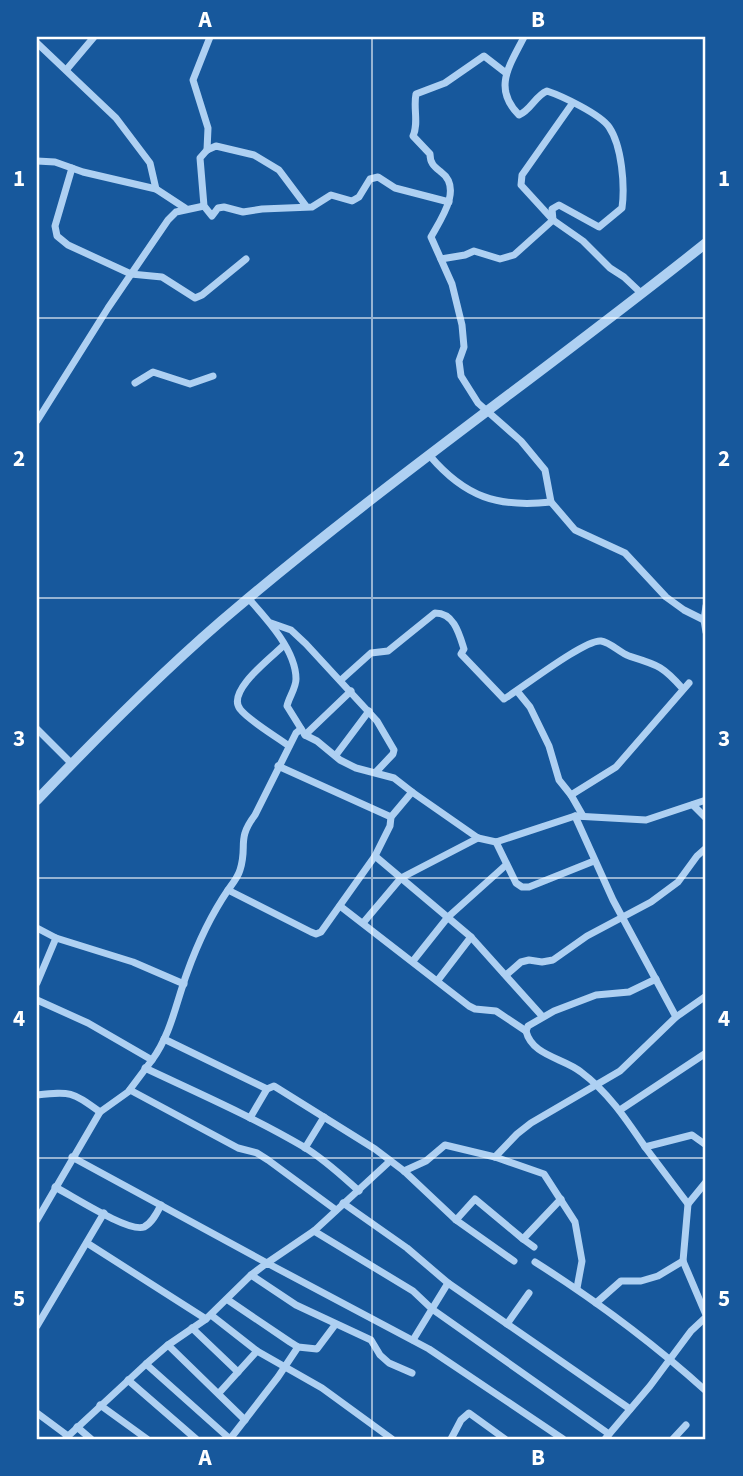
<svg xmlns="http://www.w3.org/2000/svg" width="743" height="1476" font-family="'Source Sans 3',sans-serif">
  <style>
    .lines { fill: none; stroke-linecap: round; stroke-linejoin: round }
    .minor { stroke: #aed0f2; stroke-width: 7 }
    .tertiary { stroke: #aed0f2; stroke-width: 10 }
    .grid { fill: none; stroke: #fff; stroke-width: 2; stroke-opacity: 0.55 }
    .neatline { fill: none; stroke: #fff; stroke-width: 2.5 }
    .grid-label { font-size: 23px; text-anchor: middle; font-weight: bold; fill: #fff }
  </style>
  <rect width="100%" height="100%" fill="#17589c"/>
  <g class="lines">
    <g class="minor">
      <path d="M37,43L116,118L150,163L156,189"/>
      <path d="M67,69L94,37"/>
      <path d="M506,73L484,56L445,83L416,94C413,108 419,123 413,136L430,154C430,164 435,167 441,172C463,188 441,219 431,237L452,284L462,325L464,347L459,361L461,376L478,403L521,441L545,470L551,502L575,530L625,553L666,597L684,610L704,620"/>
      <path d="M572,104L522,175L521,185L553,220L583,241L610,268L624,277L642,294"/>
      <path d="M207,150L208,128L193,80L210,37"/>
      <path d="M37,161L55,162L83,172L156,189L185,208"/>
      <path d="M72,168L55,226L57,236L68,245L131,274L162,277L195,298L202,295L246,259"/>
      <path d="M306,206L279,170L254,155L216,146L207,150L200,158L204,206L212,216L218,208L224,207L243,212L262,209L312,207L331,195L352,201L359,197L370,179L378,177L395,188L449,202"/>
      <path d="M441,259L465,255L474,251L500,259L514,255L553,220L552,209L559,205L599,227L622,208C625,186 622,146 609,127C600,114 562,96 547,91C535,96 531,110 519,115C492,88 510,65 524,37"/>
      <path d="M135,383L153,372L190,384L213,376"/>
      <path d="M37,421L108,308L168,220L176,212L204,206"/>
      <path d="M430,456C465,497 498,508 551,502"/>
      <path d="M706,606L704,620L706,632"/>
      <path d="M271,623L291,630L306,644L377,721L394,750L393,754L376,772"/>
      <path d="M284,645C272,657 226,691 240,709C248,720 277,737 289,746"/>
      <path d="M341,680L371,653L388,651L435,613C454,613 459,633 464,649L461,654L504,699C521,689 585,639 601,641C610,642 620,653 629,656C658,665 663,666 683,689"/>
      <path d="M517,691L530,707L549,746L559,780L571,795"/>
      <path d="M37,729L72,764"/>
      <path d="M305,735L351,691"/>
      <path d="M336,755L369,711"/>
      <path d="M278,766L391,817"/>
      <path d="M412,792L478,838L496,842L575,816L646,820L706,800"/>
      <path d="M693,805L706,818"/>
      <path d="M575,816L613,900L676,1017"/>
      <path d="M583,816L571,795L616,767L689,683"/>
      <path d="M496,842L516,883L522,887H529L594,861"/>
      <path d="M375,856L471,937L542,1016"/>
      <path d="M228,890C233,883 238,877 240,870C248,845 236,840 255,815L296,733L301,729"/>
      <path d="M340,906L469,1006L475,1009L496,1011L526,1031C532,1056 564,1058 581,1072C608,1092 626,1119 645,1147L692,1135L706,1145"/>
      <path d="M363,923L401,878L478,838"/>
      <path d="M37,928L56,938"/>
      <path d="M413,961L448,917L506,865"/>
      <path d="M506,975L521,962L529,960L542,962L553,960L587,936L651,902L678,882L697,856L706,848"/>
      <path d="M438,980L471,937"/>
      <path d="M37,983L56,938L133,962L184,984"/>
      <path d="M37,1000L88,1023L152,1060L128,1092L100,1112L37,1220"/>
      <path d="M526,1031L528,1026L554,1011L596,995L629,992L656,979"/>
      <path d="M164,1039L267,1089"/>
      <path d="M152,1060C171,1034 176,1003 187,973C197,945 211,915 228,890L311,932L316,934L321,932L375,856L390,826L391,817L412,792L394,778L356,768L340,760L317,741L305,735L287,706C289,697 296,688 296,679C296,650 266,618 248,598"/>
      <path d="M145,1068C198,1093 253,1117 304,1147C324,1159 341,1175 359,1191"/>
      <path d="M130,1090L238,1148L257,1153L268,1160L336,1210"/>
      <path d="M37,1095C71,1091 72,1092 100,1112"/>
      <path d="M620,1110L706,1053"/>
      <path d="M250,1118L267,1089L274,1086L375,1149L404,1171L456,1220L514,1261"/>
      <path d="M645,1147L688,1204"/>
      <path d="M305,1148L324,1117"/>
      <path d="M72,1157L267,1263L314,1231L390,1161"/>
      <path d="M495,1157L517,1134L531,1123L620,1071L676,1017L706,996"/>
      <path d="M404,1171L426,1161L445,1145L495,1157L544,1174L575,1222L582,1261L577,1288"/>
      <path d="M706,1182L688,1204L683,1261L706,1315"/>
      <path d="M55,1187C71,1195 129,1233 144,1227C152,1223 157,1213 161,1205"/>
      <path d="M343,1203L407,1248L448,1283L630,1409"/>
      <path d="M456,1220L475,1199L523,1239"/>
      <path d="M314,1231L413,1291L432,1309L413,1340"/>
      <path d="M87,1243L206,1319"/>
      <path d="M534,1247L523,1239L561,1199"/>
      <path d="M535,1262C595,1300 653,1343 706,1391"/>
      <path d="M251,1275L296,1305L371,1340L380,1355L389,1363L412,1373"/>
      <path d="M448,1283L432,1309L609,1434"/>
      <path d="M228,1300L290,1342L298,1347L317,1349L335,1325"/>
      <path d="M596,1303L621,1281H641L658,1276L683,1261"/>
      <path d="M211,1315L257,1351L322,1388L392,1439"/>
      <path d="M507,1324L529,1293"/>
      <path d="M37,1326L104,1213"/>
      <path d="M192,1328L238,1372"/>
      <path d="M168,1345L245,1420"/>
      <path d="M146,1364L230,1439"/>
      <path d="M128,1380L196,1439"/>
      <path d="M219,1393L257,1351"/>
      <path d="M100,1405L147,1439"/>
      <path d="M37,1413L68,1436"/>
      <path d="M77,1427L91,1439"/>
      <path d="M65,1439L146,1364L168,1345L206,1319L251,1275L267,1263L429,1349L563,1439"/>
      <path d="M230,1439L278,1377L298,1347"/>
      <path d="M451,1439L461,1420L469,1413L505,1439"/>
      <path d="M605,1439L650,1386L691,1331L706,1317"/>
      <path d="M673,1439L686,1425"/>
    </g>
    <path class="tertiary" d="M37,800C100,734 169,664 239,606C390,479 552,366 706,243"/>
  </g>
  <path class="grid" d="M372,37V1439M37,318H706M37,598H706M37,878H706M37,1158H706"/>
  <rect width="743" height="1476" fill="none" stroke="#17589c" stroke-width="77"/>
  <rect x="38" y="38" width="666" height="1400" class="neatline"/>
  <g class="grid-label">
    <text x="205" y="27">A</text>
    <text x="538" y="27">B</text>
    <text x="19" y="186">1</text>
    <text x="724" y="186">1</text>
    <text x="19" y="466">2</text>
    <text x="724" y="466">2</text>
    <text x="19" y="746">3</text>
    <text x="724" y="746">3</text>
    <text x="19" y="1026">4</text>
    <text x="724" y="1026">4</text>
    <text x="19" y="1306">5</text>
    <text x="724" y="1306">5</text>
    <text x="205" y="1465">A</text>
    <text x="538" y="1465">B</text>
  </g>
</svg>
